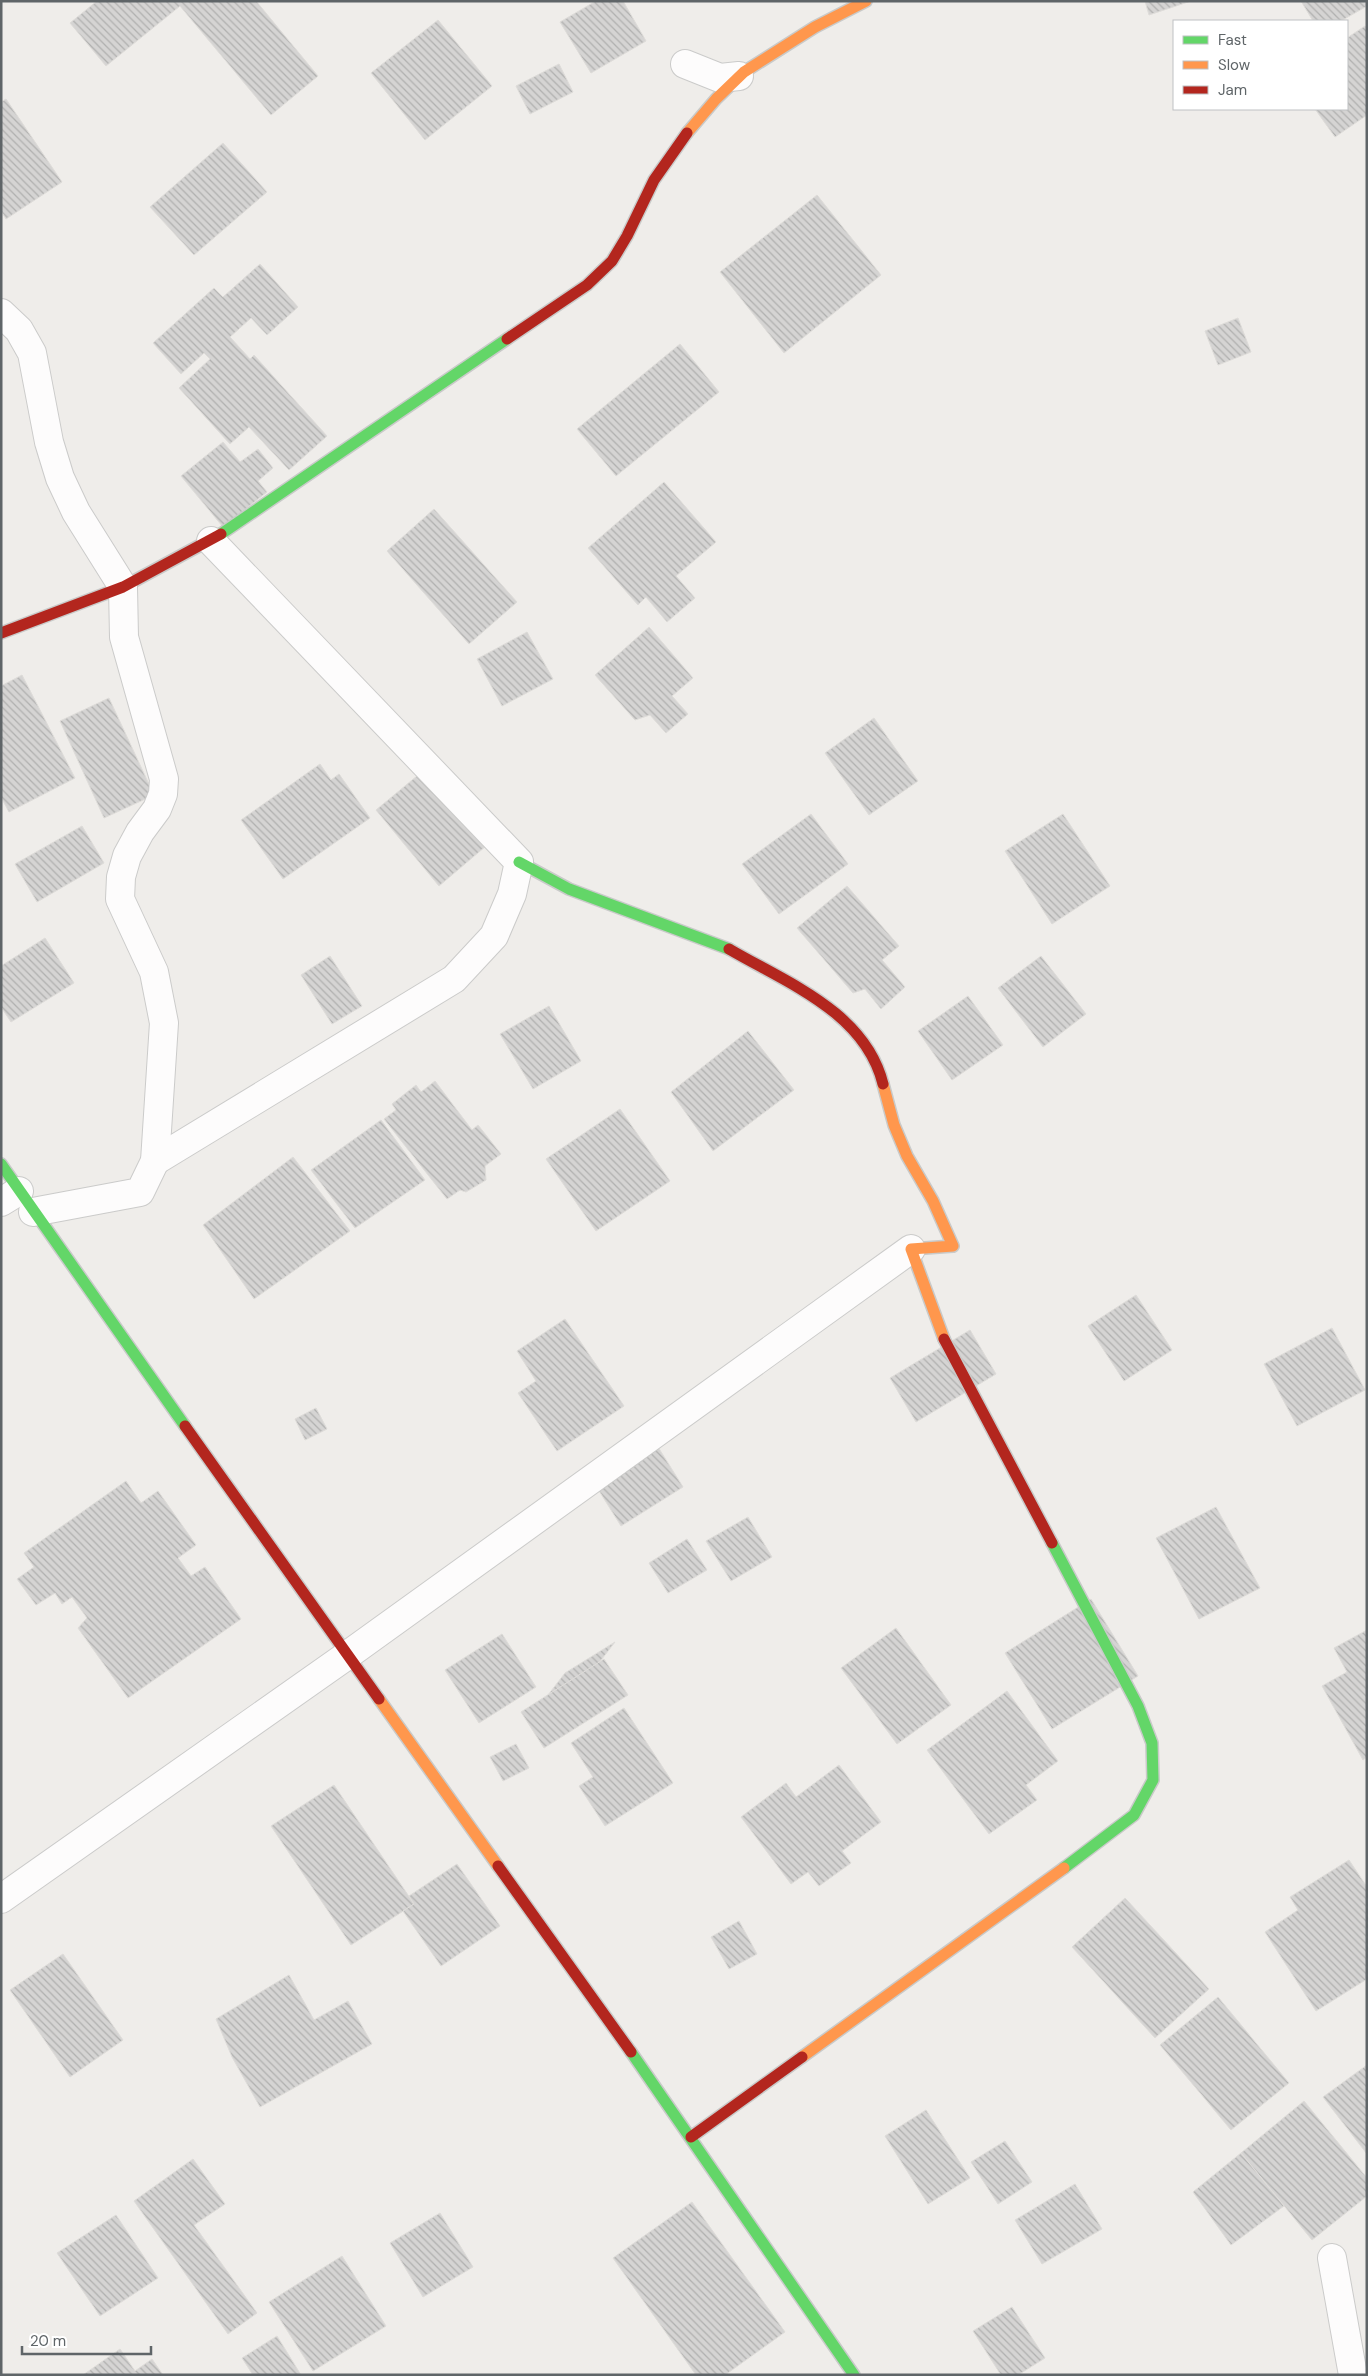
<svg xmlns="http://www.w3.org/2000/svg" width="1368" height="2376" font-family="'DM Sans',sans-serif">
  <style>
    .building { fill: url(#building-back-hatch); stroke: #dedcd9 }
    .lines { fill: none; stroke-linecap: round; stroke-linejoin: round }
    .street-casing { stroke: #cbcbca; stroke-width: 30 }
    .fast-casing { stroke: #c9cac9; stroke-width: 14 }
    .slow-casing { stroke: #c9cac9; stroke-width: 14 }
    .jam-casing { stroke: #c9cac9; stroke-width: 14 }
    .street { stroke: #fdfcfc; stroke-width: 28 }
    .fast { stroke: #63d668; stroke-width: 11 }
    .slow { stroke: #ff974d; stroke-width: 11 }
    .jam { stroke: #b3261e; stroke-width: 11 }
  </style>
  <defs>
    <pattern id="building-back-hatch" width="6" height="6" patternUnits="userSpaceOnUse" patternTransform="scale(1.25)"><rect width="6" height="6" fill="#d5d4d3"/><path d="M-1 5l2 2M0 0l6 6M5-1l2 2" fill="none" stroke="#b0b0af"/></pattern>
  </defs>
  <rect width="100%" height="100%" fill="#efedea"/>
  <g class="building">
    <path d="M97,1H256L318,76L271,115L180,6L106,66L70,23Z"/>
    <path d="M596,1H623L646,41L591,73L560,22Z"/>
    <path d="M1145,1H1191L1149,15Z"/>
    <path d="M1301,1H1367V6L1341,21H1313Z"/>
    <path d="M438,20L492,86L425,140L371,73Z"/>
    <path d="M1365,26L1367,28V115L1335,137L1315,109H1347V38Z"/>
    <path d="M559,64L573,92L530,114L516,86Z"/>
    <path d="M6,99L62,182L6,219L1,211V102Z"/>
    <path d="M223,143L267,192L194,255L150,207Z"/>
    <path d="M817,195L881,275L784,353L720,272Z"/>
    <path d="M260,264L298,307L267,335L251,318L230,337L250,359L254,355L327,436L289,470L249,427L230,444L179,388L210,359L204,353L181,374L153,343L214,288L223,297Z"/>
    <path d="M1238,318L1251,352L1218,365L1205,331Z"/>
    <path d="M680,344L719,392L616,476L577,429Z"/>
    <path d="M223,442L240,462L258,449L273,468L258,481L267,492L223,527L181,476Z"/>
    <path d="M664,482L716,542L676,576L695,598L667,622L646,597L638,605L588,548Z"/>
    <path d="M434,509L517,602L469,644L387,551Z"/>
    <path d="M649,627L693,678L672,696L688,714L666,733L650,715L635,720L595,675Z"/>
    <path d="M527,632L553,679L502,706L477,659Z"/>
    <path d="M22,675L75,778L9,812L1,797V686Z"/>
    <path d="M109,698L154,795L104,818L60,721Z"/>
    <path d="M874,718L918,781L869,815L825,753Z"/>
    <path d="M320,764L331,780L339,774L370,818L283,879L241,820Z"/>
    <path d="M423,771L486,846L439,886L376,810Z"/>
    <path d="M811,814L848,864L779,914L742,864Z"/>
    <path d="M1063,814L1110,886L1052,924L1005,851Z"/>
    <path d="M82,826L104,863L37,902L15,864Z"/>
    <path d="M847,886L899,946L882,960L905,987L881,1009L865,989L853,993L797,928Z"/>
    <path d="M45,938L74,983L11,1022L1,1007V966Z"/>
    <path d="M330,956L362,1006L332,1024L301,975Z"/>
    <path d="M1041,956L1086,1014L1043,1047L998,988Z"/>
    <path d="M968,996L1003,1045L952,1080L918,1031Z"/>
    <path d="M549,1006L581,1061L533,1089L500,1034Z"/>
    <path d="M748,1031L794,1090L713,1151L671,1092Z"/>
    <path d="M435,1081L472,1130L478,1125L501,1154L485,1166L486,1180L466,1192L460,1190L447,1199L384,1119L396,1110L392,1104L416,1085L421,1092Z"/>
    <path d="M620,1109L670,1181L596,1231L546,1159Z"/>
    <path d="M381,1120L425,1180L355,1228L311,1170Z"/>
    <path d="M293,1157L350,1231L254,1299L203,1225Z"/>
    <path d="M1136,1295L1172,1350L1124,1381L1088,1326Z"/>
    <path d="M565,1319L624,1406L557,1451L518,1393L536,1381L517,1351Z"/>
    <path d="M1332,1328L1365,1390L1297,1426L1264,1364Z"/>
    <path d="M970,1330L996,1374L916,1422L890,1378Z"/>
    <path d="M316,1408L327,1429L305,1440L295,1419Z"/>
    <path d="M648,1431L683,1487L621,1526L586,1470Z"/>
    <path d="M126,1481L141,1503L158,1491L196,1545L178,1558L191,1576L205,1567L241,1619L128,1698L78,1628L87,1618L72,1597L62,1604L55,1593L36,1605L17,1579L34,1567L24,1553Z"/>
    <path d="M1216,1507L1260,1588L1199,1619L1156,1538Z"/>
    <path d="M748,1517L772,1557L731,1581L706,1541Z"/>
    <path d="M687,1539L707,1570L668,1593L649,1563Z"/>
    <path d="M1091,1599L1138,1676L1052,1729L1005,1653Z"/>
    <path d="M896,1628L951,1705L897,1744L841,1668Z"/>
    <path d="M1367,1630V1757L1363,1760L1322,1686L1347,1672L1334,1648Z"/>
    <path d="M502,1634L536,1687L479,1723L445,1670Z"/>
    <path d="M615,1642L598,1664L548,1695L565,1673Z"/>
    <path d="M604,1659L628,1695L544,1748L521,1712Z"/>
    <path d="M1007,1691L1058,1761L1026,1785L1037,1800L989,1834L927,1750Z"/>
    <path d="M624,1708L673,1783L605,1826L579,1786L593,1777L571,1743Z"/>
    <path d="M516,1744L529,1768L503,1781L490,1757Z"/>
    <path d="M839,1765L881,1822L842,1851L851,1863L819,1886L808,1872L791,1884L741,1817L786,1783L796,1797Z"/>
    <path d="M334,1785L414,1904L351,1945L271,1826Z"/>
    <path d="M1349,1860L1367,1887V1979L1316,2011L1265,1932L1298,1910L1290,1897Z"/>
    <path d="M457,1864L500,1926L441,1966L403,1911L414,1904L409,1896Z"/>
    <path d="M1125,1898L1209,1989L1155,2038L1072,1947Z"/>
    <path d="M739,1921L757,1954L729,1969L711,1937Z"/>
    <path d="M63,1954L123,2040L70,2077L10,1990Z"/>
    <path d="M289,1975L314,2020L348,2001L372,2044L260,2107L232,2057L216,2019Z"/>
    <path d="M1218,1997L1289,2083L1231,2130L1160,2045Z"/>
    <path d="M1367,2065V2154L1323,2097Z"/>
    <path d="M1304,2101L1367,2178V2196L1312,2240L1241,2153Z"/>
    <path d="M926,2110L970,2178L928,2204L885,2136Z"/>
    <path d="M1005,2141L1032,2182L998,2204L971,2162Z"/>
    <path d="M1241,2153L1284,2206L1231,2245L1193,2192Z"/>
    <path d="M193,2159L225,2204L194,2225L257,2313L228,2334L134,2201Z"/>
    <path d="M1075,2184L1102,2229L1042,2264L1015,2220Z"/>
    <path d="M692,2202L785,2332L725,2375H696L613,2258Z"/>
    <path d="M440,2213L473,2267L423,2297L390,2243Z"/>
    <path d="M116,2215L158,2278L100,2316L57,2253Z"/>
    <path d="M342,2256L386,2326L313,2371L269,2302Z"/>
    <path d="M1012,2307L1045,2358L1018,2375H1001L973,2331Z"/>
    <path d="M277,2336L301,2375H253L242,2358Z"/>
    <path d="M120,2349L135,2371L152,2359L163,2375H83Z"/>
  </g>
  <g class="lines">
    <g class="street-casing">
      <g id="street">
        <path d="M685,64L720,78L739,76"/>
        <path d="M1,313L19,330L32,353L49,442L60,478L76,512L123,587L124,637L164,779L163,794L157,809L140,832L127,856L121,877L120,899L154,972L164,1023L155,1161L140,1192L33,1212"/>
        <path d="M155,1161L454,979L494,936L512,894L519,862L211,541"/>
        <path d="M1,1202L19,1191"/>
        <path d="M1,1899L349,1654L911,1249"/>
        <path d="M1332,2258L1353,2375"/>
      </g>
    </g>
    <g class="fast-casing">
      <g id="fast">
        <path d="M221,534L507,339"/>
        <path d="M519,862L569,889L729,949"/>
        <path d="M1,1164L185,1426"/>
        <path d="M1052,1543L1138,1706L1152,1743L1153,1780L1134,1815L1064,1868"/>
        <path d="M631,2052L854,2375"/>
      </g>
    </g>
    <g class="slow-casing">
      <g id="slow">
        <path d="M687,133L716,99L744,72L815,27L866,1"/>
        <path d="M883,1084L894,1125L907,1156L933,1201L953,1246L911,1249L944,1339"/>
        <path d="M379,1699L498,1866"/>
        <path d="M802,2057L1064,1868"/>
      </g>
    </g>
    <g class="jam-casing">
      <g id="jam">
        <path d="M507,339L587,285L612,261L627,236L654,180L687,133"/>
        <path d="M1,633L123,587L221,534"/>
        <path d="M729,949C787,983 865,1012 883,1084"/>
        <path d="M944,1339L1052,1543"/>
        <path d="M185,1426L379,1699"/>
        <path d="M498,1866L631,2052"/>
        <path d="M691,2137L802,2057"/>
      </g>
    </g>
    <use href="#street" class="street"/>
    <use href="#fast" class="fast"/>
    <use href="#slow" class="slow"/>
    <use href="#jam" class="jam"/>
  </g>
  <rect width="1368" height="2376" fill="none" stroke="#5f6568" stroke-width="5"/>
  <rect x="1173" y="20" width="175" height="90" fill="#ffffff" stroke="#bfc1c3"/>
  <rect x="1183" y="36" width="25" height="8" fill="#63d668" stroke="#bfc1c3"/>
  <text x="1218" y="45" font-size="15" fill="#5f6568">Fast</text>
  <rect x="1183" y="61" width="25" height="8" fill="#ff974d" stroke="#bfc1c3"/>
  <text x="1218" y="70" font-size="15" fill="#5f6568">Slow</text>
  <rect x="1183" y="86" width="25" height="8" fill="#b3261e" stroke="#bfc1c3"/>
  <text x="1218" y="95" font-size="15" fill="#5f6568">Jam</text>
  <path d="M22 2346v8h129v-8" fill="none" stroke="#5f6568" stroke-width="2.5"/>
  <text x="30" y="2346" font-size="15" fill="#5f6568" stroke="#ffffff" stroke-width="4" paint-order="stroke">20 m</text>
</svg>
